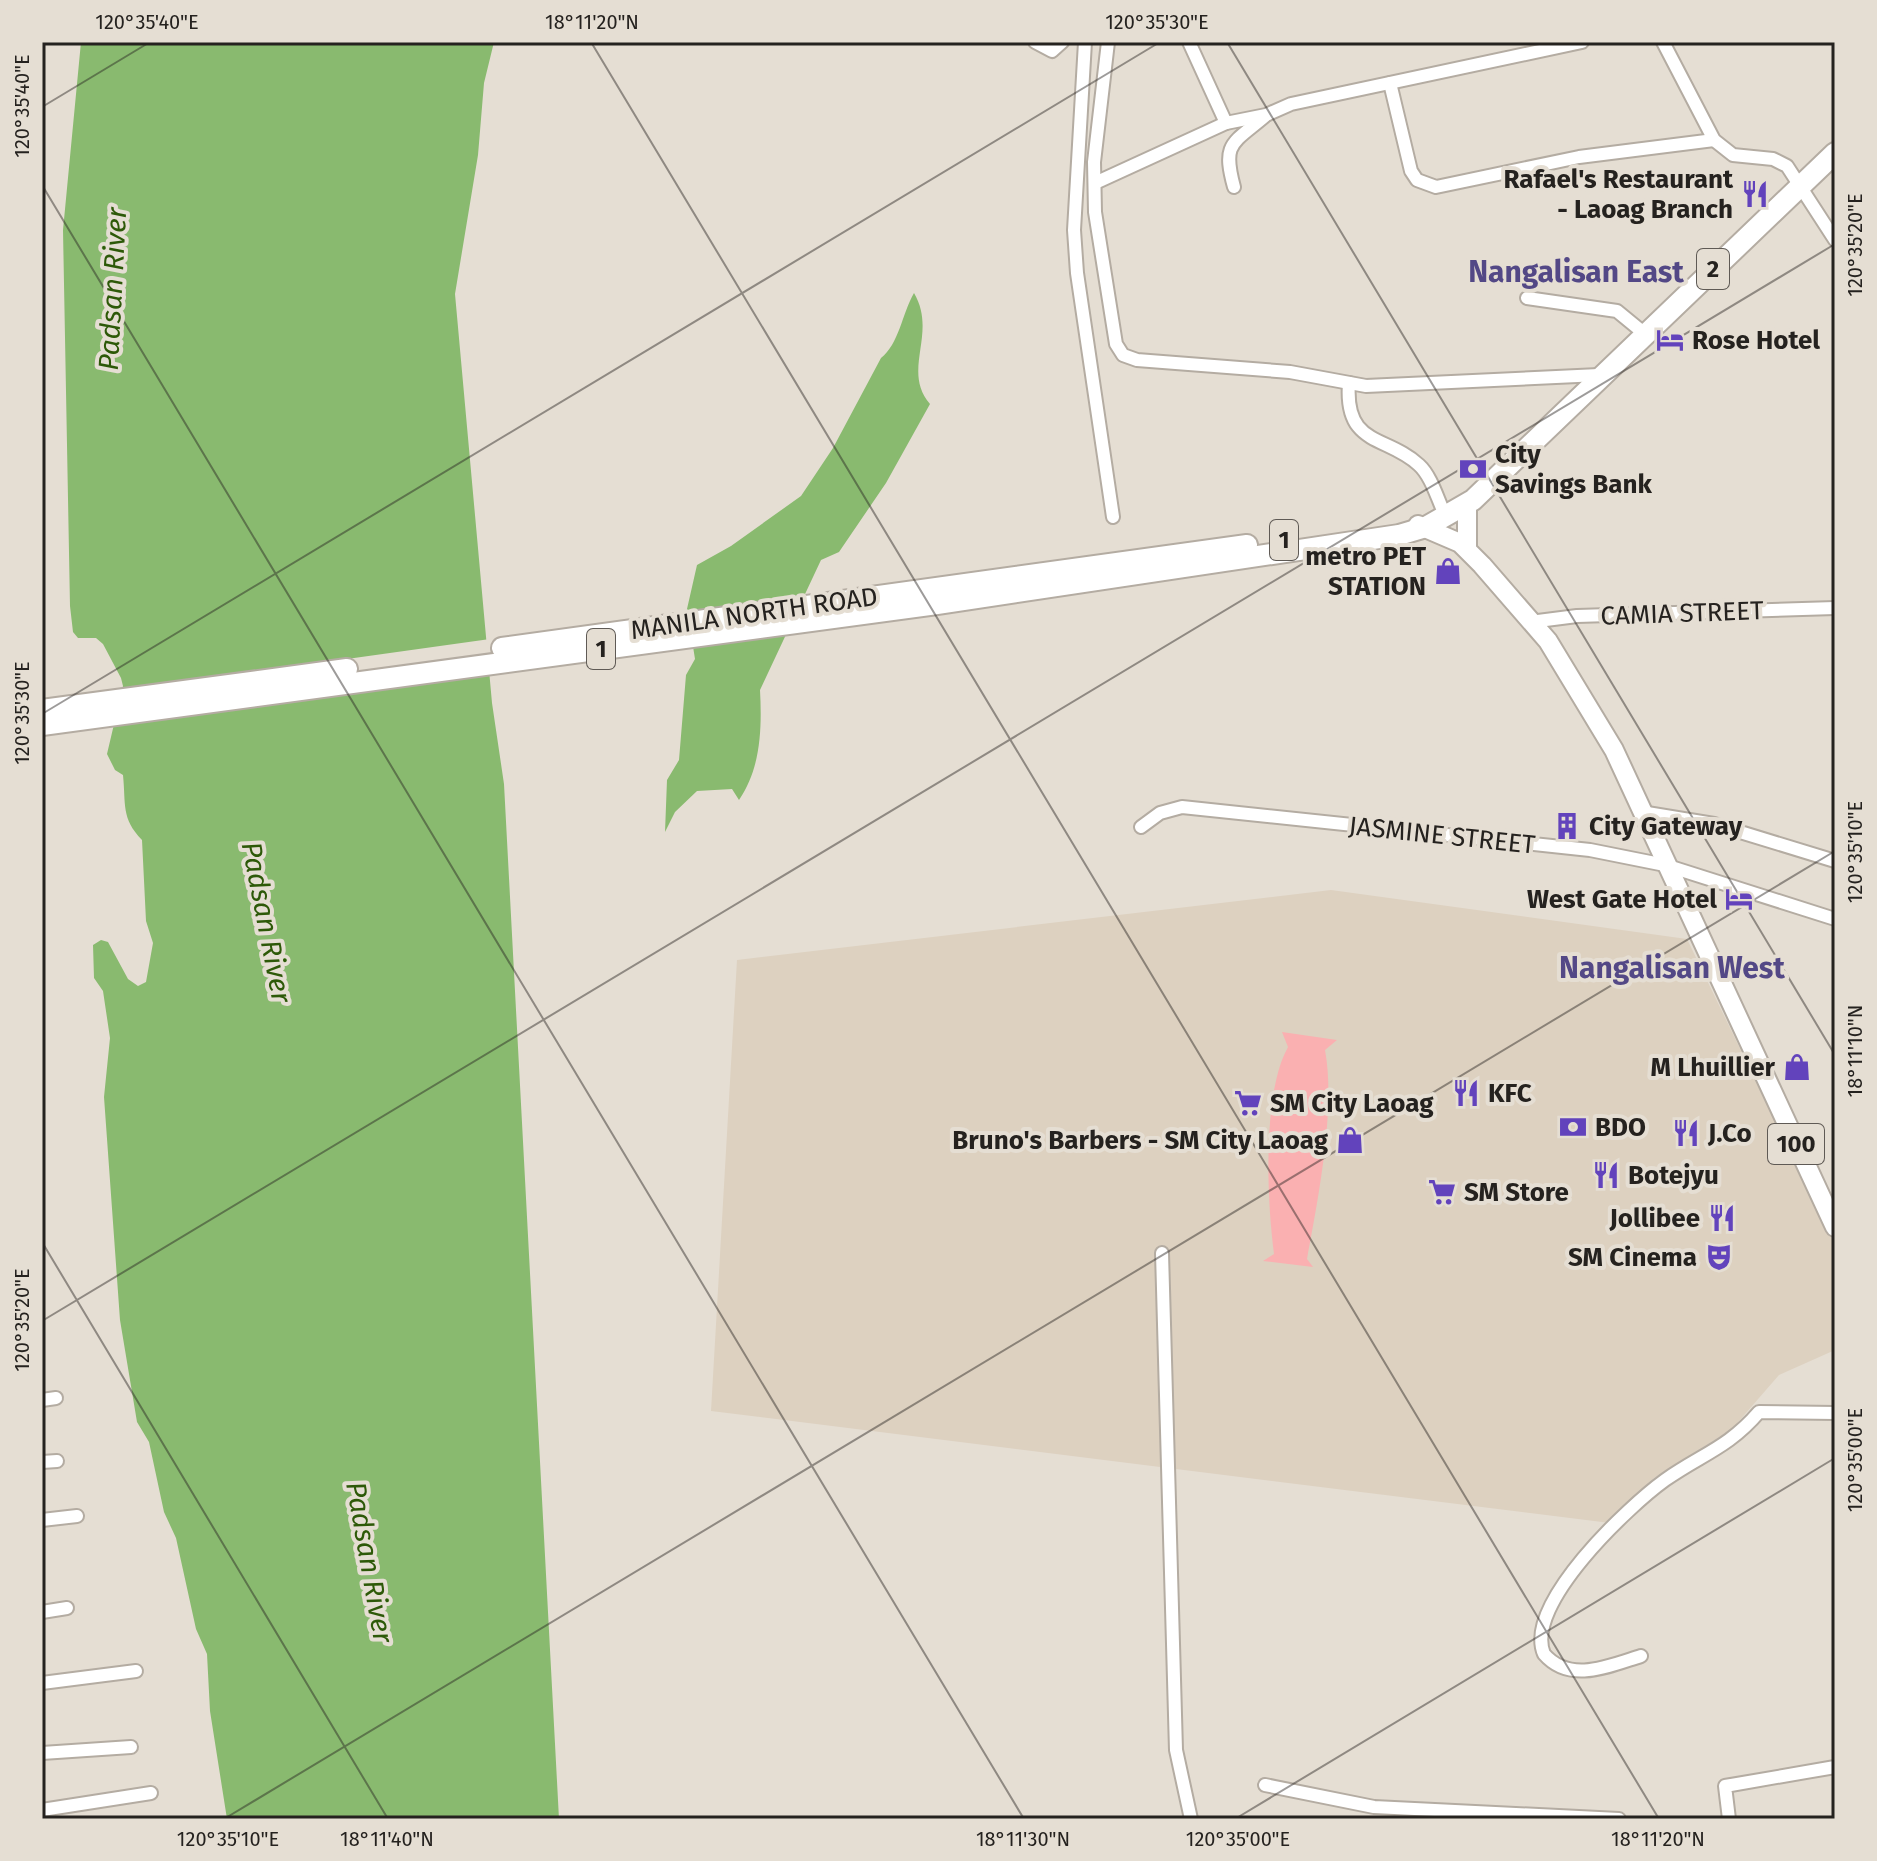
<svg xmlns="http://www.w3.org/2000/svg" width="1877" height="1861" font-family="'Fira Sans',sans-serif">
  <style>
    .built { fill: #ddd1c0 }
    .green { fill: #fab0b1 }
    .water { fill: #89ba6f }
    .pier { fill: #e5ded3 }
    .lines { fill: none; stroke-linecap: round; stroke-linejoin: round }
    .minor-casing { stroke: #b4aca2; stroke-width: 16 }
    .primary-casing { stroke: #b4aca2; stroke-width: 22 }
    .trunk-casing { stroke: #b4aca2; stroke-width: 24 }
    .minor { stroke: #fff; stroke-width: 12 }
    .primary { stroke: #fff; stroke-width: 18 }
    .trunk { stroke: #fff; stroke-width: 20 }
    .ticks { fill: none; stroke: #25221f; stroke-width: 2; stroke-opacity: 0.45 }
    .labels { text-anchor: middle; stroke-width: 8; stroke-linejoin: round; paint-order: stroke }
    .shield { fill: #e5ded3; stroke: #5f5a55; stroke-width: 2 }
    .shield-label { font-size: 24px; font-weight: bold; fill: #25221f }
    .poi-label { font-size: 26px; font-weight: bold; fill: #25221f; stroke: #e5ded3; text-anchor: start }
    .street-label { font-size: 26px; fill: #25221f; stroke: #e5ded3 }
    .water-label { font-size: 28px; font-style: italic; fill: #2d5908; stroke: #e5ded3 }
    .quarter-label { font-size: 30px; font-weight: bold; fill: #534886; stroke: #e5ded3 }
    .neatline { fill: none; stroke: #25221f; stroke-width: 3 }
    .ticks-label { font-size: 20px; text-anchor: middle; fill: #25221f }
  </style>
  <rect width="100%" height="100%" fill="#e5ded3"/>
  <path class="built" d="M1331,890L1687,939L1835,1245V1350L1779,1375L1732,1429L1654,1478L1610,1523L711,1411L737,960Z"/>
  <path class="green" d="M1282,1032L1337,1040L1325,1050C1336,1109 1318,1199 1307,1259L1313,1267L1263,1261L1274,1254C1267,1201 1262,1093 1288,1047Z"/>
  <g class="water">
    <path d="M81,42H494L484,83L478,155L455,294L492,703L504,784L559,1819H227L210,1711L207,1654L196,1629L176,1538L164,1512L149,1442L137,1422L120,1320L104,1097L110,1038L103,991L94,978L93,945L101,940L108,942L128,979L138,986L146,982L153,943L146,921L142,840C121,818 126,805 123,775L115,770L107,754L123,686L121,678L103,644L96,638H78L73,632L70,606L63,230Z"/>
    <path d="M914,293C938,334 901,370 930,404L886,483L839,552L821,560L760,690C762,728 761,768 739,800L732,789L697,791L675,812L665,832L667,780L679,760L686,675L695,659L687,609L697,565L731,546L801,496L833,448L881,358C899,344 902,314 914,293Z"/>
  </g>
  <path class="pier" d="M490,639L493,673L110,727L118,691Z"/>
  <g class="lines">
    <g class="minor-casing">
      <g id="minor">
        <path d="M1035,42L1052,51L1062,42"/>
        <path d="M1085,42L1074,230L1077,273L1113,517"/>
        <path d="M1108,42L1094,162L1095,212L1116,344L1123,355L1137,360L1290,372L1366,386L1599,375"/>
        <path d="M1189,42L1226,123L1266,115L1291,104L1582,42"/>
        <path d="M1663,42L1714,140L1733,155L1773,159L1787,166L1835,240"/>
        <path d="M1390,83L1411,171L1417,180L1436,187L1579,157L1714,140"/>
        <path d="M1095,183L1226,123"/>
        <path d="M1234,187C1222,143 1232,144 1264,117"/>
        <path d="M1527,298L1617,311L1645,334"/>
        <path d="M1349,383C1344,447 1387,435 1419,465C1430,475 1436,494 1442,508"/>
        <path d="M1530,622L1577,616L1835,608"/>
        <path d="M1641,812L1714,824L1835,861"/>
        <path d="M1141,827L1160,813L1182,807L1590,850L1665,865L1835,919"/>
        <path d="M1162,1253L1176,1750L1191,1819"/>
        <path d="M42,1400L56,1398"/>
        <path d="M42,1462L57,1461"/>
        <path d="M42,1520L77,1516"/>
        <path d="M42,1612L67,1608"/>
        <path d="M1641,1656C1609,1666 1570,1684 1544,1654C1523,1605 1629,1506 1665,1480C1702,1454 1728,1448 1759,1412L1835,1413"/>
        <path d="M42,1683L136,1671"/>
        <path d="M42,1753L131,1747"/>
        <path d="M1265,1785L1374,1807L1619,1819"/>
        <path d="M42,1810L151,1793"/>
        <path d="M1729,1819L1725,1786L1835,1767"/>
      </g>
    </g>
    <g class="primary-casing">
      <g id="primary">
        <path d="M1467,505V548"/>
        <path d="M1418,525L1460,543L1482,565L1548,641L1614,750L1835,1227"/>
      </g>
    </g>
    <g class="trunk-casing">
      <g id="trunk">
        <path d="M502,648L1247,545"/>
        <path d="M42,710L347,669"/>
        <path d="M42,725L937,604L1399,535L1426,527L1473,500L1835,153"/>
      </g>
    </g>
    <use href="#minor" class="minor"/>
    <use href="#primary" class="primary"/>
    <use href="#trunk" class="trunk"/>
  </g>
  <path class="ticks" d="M591,42L1659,1819M1227,42L1835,1055M42,107L150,42M42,185L1024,1819M42,714L1160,42M42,1242L388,1819M42,1321L1835,244M224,1819L1835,851M1235,1819L1835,1458"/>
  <defs>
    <g id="restaurant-bare" transform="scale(2.16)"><path d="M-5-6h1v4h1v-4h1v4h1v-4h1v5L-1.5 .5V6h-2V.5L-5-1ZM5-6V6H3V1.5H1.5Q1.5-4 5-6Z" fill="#6243bc" stroke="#e5ded3" stroke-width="2.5" paint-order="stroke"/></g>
    <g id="hotel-bare" transform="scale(2.16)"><path d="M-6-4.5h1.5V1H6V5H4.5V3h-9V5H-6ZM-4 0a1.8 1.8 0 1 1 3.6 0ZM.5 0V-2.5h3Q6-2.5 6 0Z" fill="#6243bc" stroke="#e5ded3" stroke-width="2.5" paint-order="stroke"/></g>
    <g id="bank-bare" transform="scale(2.16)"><path d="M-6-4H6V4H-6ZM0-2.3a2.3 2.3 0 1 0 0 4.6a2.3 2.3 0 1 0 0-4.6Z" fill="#6243bc" stroke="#e5ded3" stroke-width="2.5" paint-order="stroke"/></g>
    <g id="shop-bare" transform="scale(2.16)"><path d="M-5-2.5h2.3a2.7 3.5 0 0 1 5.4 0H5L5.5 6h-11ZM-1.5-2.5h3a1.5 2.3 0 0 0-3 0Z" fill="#6243bc" stroke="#e5ded3" stroke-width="2.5" paint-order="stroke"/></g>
    <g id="building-bare" transform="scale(2.16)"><path d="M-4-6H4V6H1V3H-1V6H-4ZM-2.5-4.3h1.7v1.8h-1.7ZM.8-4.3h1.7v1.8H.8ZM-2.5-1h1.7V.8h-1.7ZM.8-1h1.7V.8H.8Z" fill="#6243bc" stroke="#e5ded3" stroke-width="2.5" paint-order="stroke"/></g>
    <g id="supermarket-bare" transform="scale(2.16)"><path d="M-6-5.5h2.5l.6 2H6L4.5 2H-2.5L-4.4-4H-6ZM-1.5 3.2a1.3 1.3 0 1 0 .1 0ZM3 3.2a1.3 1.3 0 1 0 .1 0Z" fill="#6243bc" stroke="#e5ded3" stroke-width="2.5" paint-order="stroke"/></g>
    <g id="theatre-bare" transform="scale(2.16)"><path d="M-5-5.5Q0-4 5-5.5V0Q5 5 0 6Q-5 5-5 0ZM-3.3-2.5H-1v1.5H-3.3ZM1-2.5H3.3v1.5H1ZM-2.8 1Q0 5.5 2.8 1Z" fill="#6243bc" stroke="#e5ded3" stroke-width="2.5" paint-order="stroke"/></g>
  </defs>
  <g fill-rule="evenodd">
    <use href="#restaurant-bare" x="1755" y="194"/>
    <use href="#hotel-bare" x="1670" y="340"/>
    <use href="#bank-bare" x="1473" y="469"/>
    <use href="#shop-bare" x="1448" y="571"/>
    <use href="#building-bare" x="1567" y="826"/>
    <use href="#hotel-bare" x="1739" y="899"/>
    <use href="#shop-bare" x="1797" y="1067"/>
    <use href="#restaurant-bare" x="1466" y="1093"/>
    <use href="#supermarket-bare" x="1248" y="1103"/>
    <use href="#bank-bare" x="1573" y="1127"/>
    <use href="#restaurant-bare" x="1686" y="1133"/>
    <use href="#shop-bare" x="1350" y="1140"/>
    <use href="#restaurant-bare" x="1606" y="1175"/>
    <use href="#supermarket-bare" x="1442" y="1192"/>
    <use href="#restaurant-bare" x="1722" y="1218"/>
    <use href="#theatre-bare" x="1719" y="1257"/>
  </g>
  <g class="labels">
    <g class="shield">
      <rect x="1697" y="249" width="32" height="40" rx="6"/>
      <rect x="1270" y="520" width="28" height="40" rx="6"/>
      <rect x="587" y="629" width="28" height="40" rx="6"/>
      <rect x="1768" y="1124" width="56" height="40" rx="6"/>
    </g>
    <g class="shield-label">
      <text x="1713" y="277">2</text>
      <text x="1284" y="548">1</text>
      <text x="601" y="657">1</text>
      <text x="1796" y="1152">100</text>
    </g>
    <g class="poi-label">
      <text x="1733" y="188" text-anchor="end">Rafael's Restaurant<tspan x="1733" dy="30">- Laoag Branch</tspan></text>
      <text x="1692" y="349">Rose Hotel</text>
      <text x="1495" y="463">City<tspan x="1495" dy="30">Savings Bank</tspan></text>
      <text x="1426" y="565" text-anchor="end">metro PET<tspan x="1426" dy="30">STATION</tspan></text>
      <text x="1589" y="835">City Gateway</text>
      <text x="1717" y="908" text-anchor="end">West Gate Hotel</text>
      <text x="1775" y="1076" text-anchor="end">M Lhuillier</text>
      <text x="1488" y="1102">KFC</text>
      <text x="1270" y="1112">SM City Laoag</text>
      <text x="1595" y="1136">BDO</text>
      <text x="1708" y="1142">J.Co</text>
      <text x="1328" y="1149" text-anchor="end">Bruno's Barbers - SM City Laoag</text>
      <text x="1628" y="1184">Botejyu</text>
      <text x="1464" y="1201">SM Store</text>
      <text x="1700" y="1227" text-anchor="end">Jollibee</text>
      <text x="1697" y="1266" text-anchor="end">SM Cinema</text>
    </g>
    <g class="street-label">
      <text transform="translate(754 613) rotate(-8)" y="9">MANILA NORTH ROAD</text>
      <text transform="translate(1682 613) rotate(-2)" y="9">CAMIA STREET</text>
      <text transform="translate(1442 835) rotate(6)" y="9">JASMINE STREET</text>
    </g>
    <g class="water-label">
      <text transform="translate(112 289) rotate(-87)" y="10">Padsan River</text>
      <text transform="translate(267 922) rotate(79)" y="10">Padsan River</text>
      <text transform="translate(370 1562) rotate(80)" y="10">Padsan River</text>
    </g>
    <g class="quarter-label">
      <text x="1576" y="282">Nangalisan East</text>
      <text x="1672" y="978">Nangalisan West</text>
    </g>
  </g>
  <rect width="1877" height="1861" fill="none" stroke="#e5ded3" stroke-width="88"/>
  <rect x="44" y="44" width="1789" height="1773" class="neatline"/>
  <g class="ticks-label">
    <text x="147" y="29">120°35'40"E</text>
    <text x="592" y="29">18°11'20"N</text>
    <text x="1157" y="29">120°35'30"E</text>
    <text transform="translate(22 106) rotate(-90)" y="7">120°35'40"E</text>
    <text transform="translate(1855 245) rotate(-90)" y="7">120°35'20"E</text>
    <text transform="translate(22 713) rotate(-90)" y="7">120°35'30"E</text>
    <text transform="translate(1855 852) rotate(-90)" y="7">120°35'10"E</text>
    <text transform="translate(1855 1051) rotate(-90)" y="7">18°11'10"N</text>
    <text transform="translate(22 1320) rotate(-90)" y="7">120°35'20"E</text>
    <text transform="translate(1855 1460) rotate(-90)" y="7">120°35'00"E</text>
    <text x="228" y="1846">120°35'10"E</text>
    <text x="387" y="1846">18°11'40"N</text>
    <text x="1023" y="1846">18°11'30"N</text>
    <text x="1238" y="1846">120°35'00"E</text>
    <text x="1658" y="1846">18°11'20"N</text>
  </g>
</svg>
